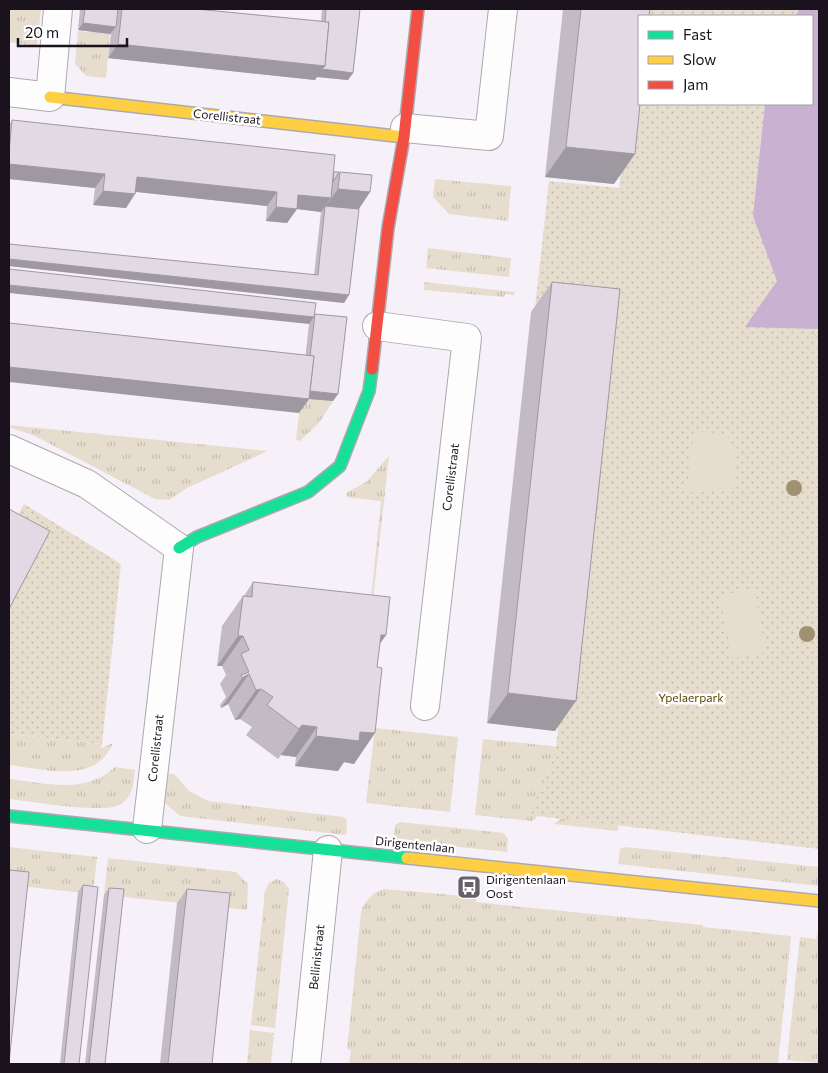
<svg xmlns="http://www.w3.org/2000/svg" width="828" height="1073" font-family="Commissioner,sans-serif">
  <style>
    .grass { fill: url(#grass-tufts) }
    .park { fill: url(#park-dots); fill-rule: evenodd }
    .pitch { fill: #e7ddcf }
    .water { fill: #c8b1d1 }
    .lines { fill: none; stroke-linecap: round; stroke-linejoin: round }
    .street-casing { stroke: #aea8b0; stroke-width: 30 }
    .fast-casing { stroke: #aea8b0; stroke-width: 14 }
    .slow-casing { stroke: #aea8b0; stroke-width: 14 }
    .jam-casing { stroke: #aea8b0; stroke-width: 14 }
    .street { stroke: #fefdfe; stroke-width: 28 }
    .fast { stroke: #16e098; stroke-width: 11 }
    .slow { stroke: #ffcf43; stroke-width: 11 }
    .jam { stroke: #f24e42; stroke-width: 11 }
    .tree { fill: #a09170 }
    .wall { fill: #c2bbc5 }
    .shaded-wall { fill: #9e98a0 }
    .building { fill: #e2d9e5; stroke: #9e98a0 }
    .labels { text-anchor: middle; stroke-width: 5; stroke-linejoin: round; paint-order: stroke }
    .street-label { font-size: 12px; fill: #1a121d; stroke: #fff }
    .park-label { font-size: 12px; fill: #594200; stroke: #fff }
    .poi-label { font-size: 12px; fill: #1a121d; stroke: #fff; text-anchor: start }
  </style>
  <defs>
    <pattern id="grass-tufts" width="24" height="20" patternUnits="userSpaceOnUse" patternTransform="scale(1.25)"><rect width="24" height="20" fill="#e7ddcf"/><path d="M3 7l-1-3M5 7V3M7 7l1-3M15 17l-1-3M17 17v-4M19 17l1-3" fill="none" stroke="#c6bdb1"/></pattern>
    <pattern id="park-dots" width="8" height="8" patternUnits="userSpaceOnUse" patternTransform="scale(1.25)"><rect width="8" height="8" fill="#e7ddcf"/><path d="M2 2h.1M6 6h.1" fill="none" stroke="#c6bdb1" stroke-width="1.8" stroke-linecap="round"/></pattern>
  </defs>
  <rect width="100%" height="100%" fill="#f6f1f8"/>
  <g class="grass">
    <path d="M9,9H41L37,46L9,42Z"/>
    <path d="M78,31L110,34L106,78L86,76L75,64Z"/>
    <path d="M435,179L511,186L508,221L449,214L433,197Z"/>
    <path d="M428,248L511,258L509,277L426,268Z"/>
    <path d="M424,282L515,292L514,295L505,294L504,297L424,290Z"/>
    <path d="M301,398L333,401L319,423L300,441L296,440Z"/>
    <path d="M9,425L268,451L187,488L169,500L155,499L35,436L9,427Z"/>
    <path d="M389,456L370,627H368L381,501L347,497L346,493L366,482Z"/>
    <path d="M375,728L458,737L450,812L366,803Z"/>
    <path d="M9,734L102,744L101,748L113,743C96,785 44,769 9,765Z"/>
    <path d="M483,739L610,752L532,821L475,815Z"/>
    <path d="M115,767L135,770C134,783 133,796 121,804C105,815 31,801 9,799V779C46,783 85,795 115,767Z"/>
    <path d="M623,771L618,831L554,824Z"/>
    <path d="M165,773L174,774L189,791L208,801L344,817L347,821L346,835L180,816L165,803Z"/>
    <path d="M400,822L504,833L508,839L507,852L393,840L395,825Z"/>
    <path d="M9,847L97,857L93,894L9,885Z"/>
    <path d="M625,847L819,867V886L618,864L620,849Z"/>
    <path d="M108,858L236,872L248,884L247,910L104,895Z"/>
    <path d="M277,879L284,882L289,889L275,1028L251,1025L265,891L269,883Z"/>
    <path d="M384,889L476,897V902L503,905L703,925V927L791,936L778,1064H349L351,1050L347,1049L361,912C365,900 372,893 384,889Z"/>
    <path d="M818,931L819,1063L787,1060L800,937L816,939Z"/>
    <path d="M250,1030L274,1033L271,1064H247Z"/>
  </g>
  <g class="park">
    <path d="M637,9H819V849L529,815L555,755L601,373L535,308L549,181L619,188ZM639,16H812V104H639Z"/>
    <path d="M24,504L121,564L102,744L9,734V532Z"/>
  </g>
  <g class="pitch">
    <path d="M694,431L726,434L737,454L734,490L686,493Z"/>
    <path d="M754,588L766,652L732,659L720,596Z"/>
  </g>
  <path class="water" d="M799,9H819V329L745,327L777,281L753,216L765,104H812V16H796Z"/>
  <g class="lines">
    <g class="street-casing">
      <g id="street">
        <path d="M9,92L50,97L58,9"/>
        <path d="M405,128L489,136L503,9"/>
        <path d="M377,326L467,338L425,706"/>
        <path d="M9,449L87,484L179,548L147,829"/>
        <path d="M306,1064L328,850"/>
      </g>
    </g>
    <g class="fast-casing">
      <g id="fast">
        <path d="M179,548L197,537L308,492L340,466L369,391L372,369"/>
        <path d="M9,816L407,858"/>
      </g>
    </g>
    <g class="slow-casing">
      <g id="slow">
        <path d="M50,97L404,137"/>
        <path d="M407,858L819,901"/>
      </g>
    </g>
    <g class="jam-casing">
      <path id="jam" d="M372,369L388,228L404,137L418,9"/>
    </g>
    <use href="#street" class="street"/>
    <use href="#fast" class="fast"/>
    <use href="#slow" class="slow"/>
    <use href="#jam" class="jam"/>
  </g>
  <g class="tree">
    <circle cx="794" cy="488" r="8"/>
    <circle cx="807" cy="634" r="8"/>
  </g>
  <g class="wall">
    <path d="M80,9H196L321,21L322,9H360L353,73L348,80L317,77L315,80L108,58L111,34L78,30Z"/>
    <path d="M563,9H650L614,184L545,177Z"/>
    <path d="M12,120L339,172L370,192L359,209L344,303L9,266V244L314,275L321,212L297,209L287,223L266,221L267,206L136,192L126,208L93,205L95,188L9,179V125Z"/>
    <path d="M552,282L555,731L487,723L531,312Z"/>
    <path d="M314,314L338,394L333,401L309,399L299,413L309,324Z"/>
    <path d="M253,582L386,635L379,645L354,764L344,762L338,771L295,766L296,757L281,755L278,759L246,735L252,727L240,719L235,720L228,704L221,708L220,705L226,697L220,684L226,675L222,666H217L222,626L243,596H244Z"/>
    <path d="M83,885L79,1064H60L78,892Z"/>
    <path d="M109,888L105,1064H85L104,895Z"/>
    <path d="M187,889L212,1064H160L177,903Z"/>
  </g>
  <g class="shaded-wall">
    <path d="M83,23L116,27L110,34L78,30Z"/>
    <path d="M118,44L325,66L353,73L348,80L317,77L315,80L108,58Z"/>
    <path d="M566,147L635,154L614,184L545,177Z"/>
    <path d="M9,164L105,174L95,188L9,179Z"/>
    <path d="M137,177L277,192L267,206L128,191Z"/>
    <path d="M338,189L370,192L354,216L325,207Z"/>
    <path d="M103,191L135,194L126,208L93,205Z"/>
    <path d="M298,195L331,198L321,212L297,209L287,223L266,221L276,207Z"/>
    <path d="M9,259L349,295L344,303L9,266Z"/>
    <path d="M9,285L314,317L309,324L9,293Z"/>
    <path d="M9,367L306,391L338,394L333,401L309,399L299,413L9,382Z"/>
    <path d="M381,635H386L365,665Z"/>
    <path d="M238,636H243L222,666H217Z"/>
    <path d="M249,674L228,704L221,708L242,678Z"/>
    <path d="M261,689L240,719L235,720L256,690Z"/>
    <path d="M508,693L576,701L555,731L487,723Z"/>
    <path d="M302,725L317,727L296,757L281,755L278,759Z"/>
    <path d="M360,732L375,733L354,764L344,762L338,771L295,766L316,736Z"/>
  </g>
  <g class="building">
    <path d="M85,9H118L116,27L83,23Z"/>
    <path d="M122,9H196L329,22L325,66L118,44Z"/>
    <path d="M326,9H360L353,73L322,69L325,66L329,22H325Z"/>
    <path d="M581,9H650L649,16H639V104H640L635,154L566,147Z"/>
    <path d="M12,120L335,155L331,198L298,195L297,209L276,207L277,192L137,177L135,194L103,191L105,174L9,164V152Z"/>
    <path d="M334,172H339L333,182Z"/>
    <path d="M340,172L372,175L370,192L338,189Z"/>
    <path d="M325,206L359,209L349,295L9,259V244L318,275Z"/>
    <path d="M9,269L316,303L314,317L9,285Z"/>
    <path d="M552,282L620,289L576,701L508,693Z"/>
    <path d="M315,314L347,317L338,394L310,391L314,356H310Z"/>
    <path d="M9,323L314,356L309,399L9,367Z"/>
    <path d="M9,509L50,531L9,609Z"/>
    <path d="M253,582L390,597L386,635H381L377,667L382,668L375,733L360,732L359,741L316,736L317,727L302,725L299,729L267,705L273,697L261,689L256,690L249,674L242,678L241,675L249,672L241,654L249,650L243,636H238L243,596L252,597Z"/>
    <path d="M9,870L29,872L9,1063Z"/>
    <path d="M83,885L98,887L79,1064H64Z"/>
    <path d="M109,888L124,889L105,1064H89Z"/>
    <path d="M187,889L230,893L212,1064H168Z"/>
  </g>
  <defs>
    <g id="bus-square" transform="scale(1.25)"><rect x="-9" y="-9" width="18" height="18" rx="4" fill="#67606a" stroke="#fff"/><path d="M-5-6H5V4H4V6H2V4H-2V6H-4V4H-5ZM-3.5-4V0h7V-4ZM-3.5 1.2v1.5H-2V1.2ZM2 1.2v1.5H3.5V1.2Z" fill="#fff"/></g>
  </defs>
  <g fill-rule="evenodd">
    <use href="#bus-square" x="469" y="887"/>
  </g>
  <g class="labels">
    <g class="street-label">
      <text transform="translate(227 117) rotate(6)" y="4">Corellistraat</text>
      <text transform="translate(451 477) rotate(-83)" y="4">Corellistraat</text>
      <text transform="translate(156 748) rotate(-84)" y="4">Corellistraat</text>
      <text transform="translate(415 845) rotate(6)" y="4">Dirigentenlaan</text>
      <text transform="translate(317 957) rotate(-84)" y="4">Bellinistraat</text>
    </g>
    <g class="park-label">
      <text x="691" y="702">Ypelaerpark</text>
    </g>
    <g class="poi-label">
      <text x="486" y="884">Dirigentenlaan<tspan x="486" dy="14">Oost</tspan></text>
    </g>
  </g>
  <rect width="828" height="1073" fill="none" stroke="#1a121d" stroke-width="20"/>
  <rect x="638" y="15" width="175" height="90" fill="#ffffff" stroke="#a3a0a5"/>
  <rect x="648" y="31" width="25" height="8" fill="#16e098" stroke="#a3a0a5"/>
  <text x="683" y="40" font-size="15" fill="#1a121d">Fast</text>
  <rect x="648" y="56" width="25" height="8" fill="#ffcf43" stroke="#a3a0a5"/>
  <text x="683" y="65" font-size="15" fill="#1a121d">Slow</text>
  <rect x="648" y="81" width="25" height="8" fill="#f24e42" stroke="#a3a0a5"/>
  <text x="683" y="90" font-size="15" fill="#1a121d">Jam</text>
  <path d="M18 38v8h109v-8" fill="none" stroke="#1a121d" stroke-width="2.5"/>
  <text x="25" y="38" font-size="15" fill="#1a121d" stroke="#ffffff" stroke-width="4" paint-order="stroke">20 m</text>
</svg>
